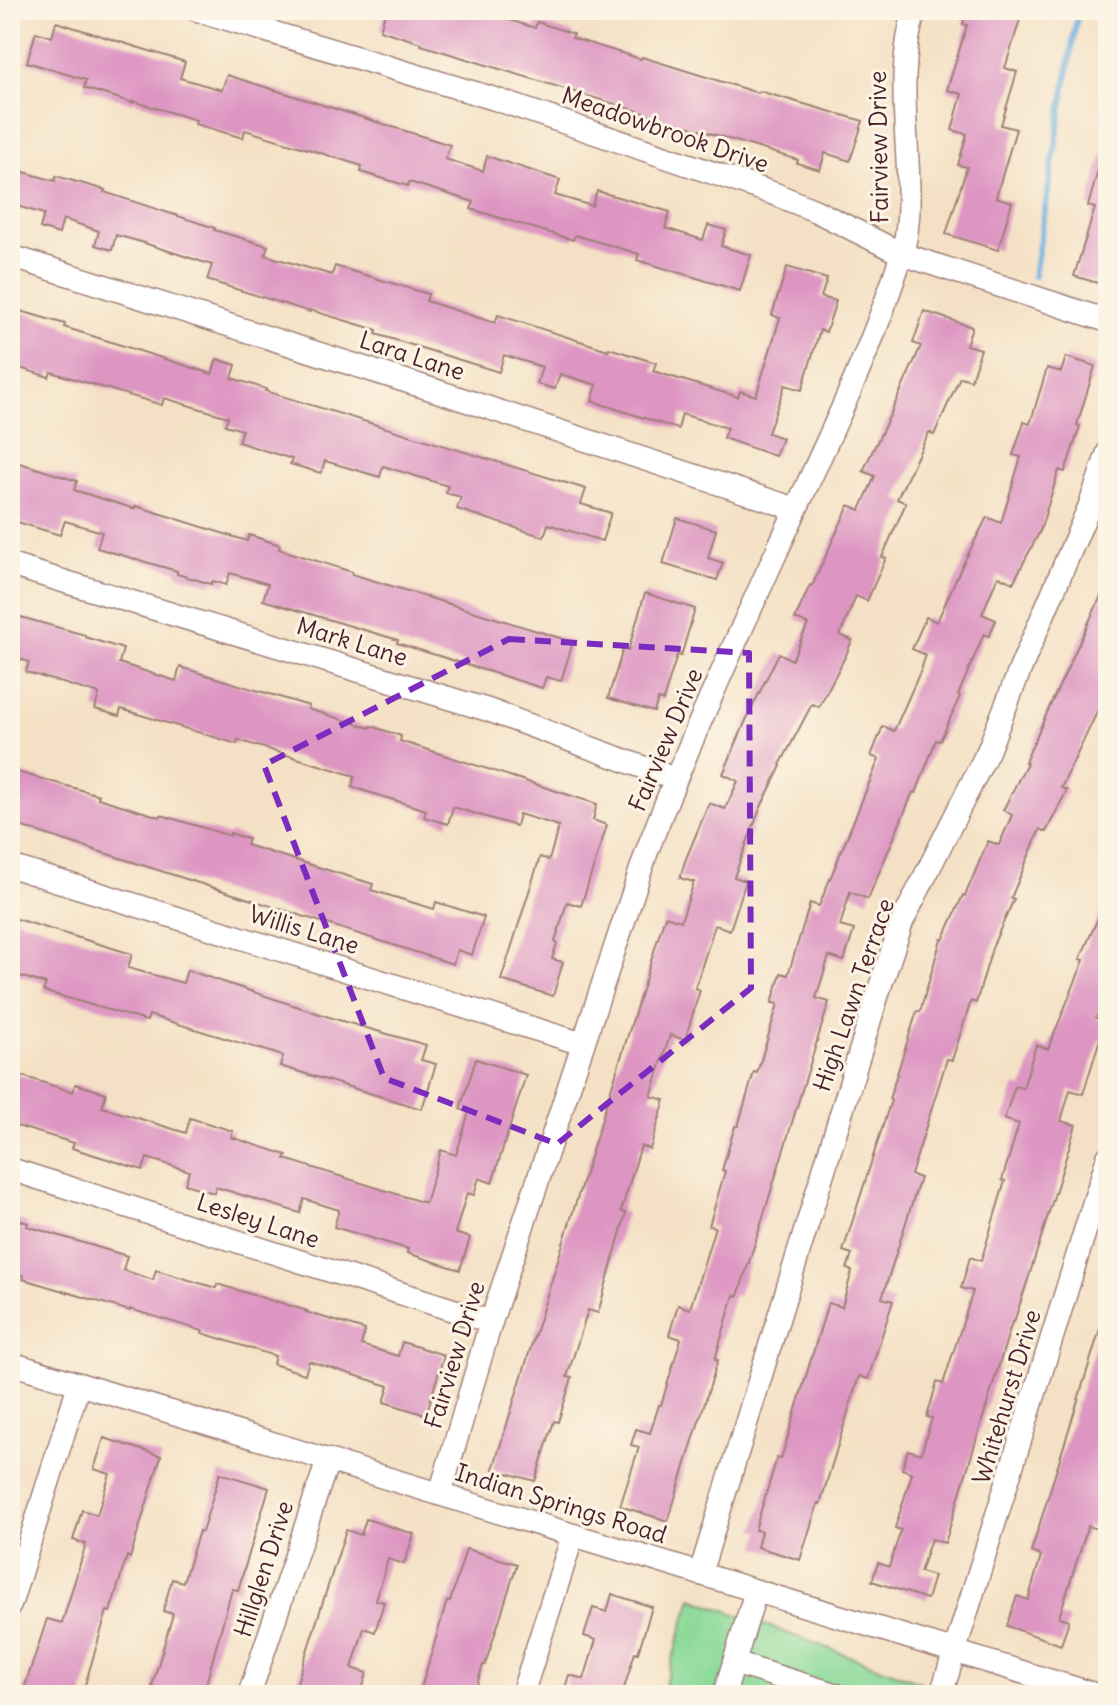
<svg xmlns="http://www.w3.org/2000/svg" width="1118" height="1705" font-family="Delius,sans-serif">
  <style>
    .green { fill: #8ad998; stroke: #6a7c62; stroke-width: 2 }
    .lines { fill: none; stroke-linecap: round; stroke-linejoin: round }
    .stream { stroke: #68acdd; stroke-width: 6 }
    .building { fill: #dd95c2 }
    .minor-casing { stroke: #9f8078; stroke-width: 25 }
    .minor { stroke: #fff; stroke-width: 22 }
    .marked { fill: none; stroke: #7b2cbf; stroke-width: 6; stroke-dasharray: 16 10; stroke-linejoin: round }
    .labels { text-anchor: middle; stroke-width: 6; stroke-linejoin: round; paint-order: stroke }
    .street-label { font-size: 24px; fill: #4a1f2b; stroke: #fcf5e5 }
  </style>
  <rect width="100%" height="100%" fill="#fcf5e5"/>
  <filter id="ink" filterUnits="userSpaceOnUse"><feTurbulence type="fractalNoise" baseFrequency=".0125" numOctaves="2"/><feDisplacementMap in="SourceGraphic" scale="16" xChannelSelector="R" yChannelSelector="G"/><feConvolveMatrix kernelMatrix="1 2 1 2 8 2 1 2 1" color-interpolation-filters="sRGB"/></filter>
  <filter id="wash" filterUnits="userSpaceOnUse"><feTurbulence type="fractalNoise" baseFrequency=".006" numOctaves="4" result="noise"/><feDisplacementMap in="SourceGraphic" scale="32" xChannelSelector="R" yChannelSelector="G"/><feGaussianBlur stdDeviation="1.8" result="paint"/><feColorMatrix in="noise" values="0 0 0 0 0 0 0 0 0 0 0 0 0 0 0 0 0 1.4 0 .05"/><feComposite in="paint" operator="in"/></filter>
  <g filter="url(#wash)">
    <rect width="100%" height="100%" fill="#f4e1c5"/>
    <path class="green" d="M692,1598L955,1695H661Z"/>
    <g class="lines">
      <path class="stream" d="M1034,276L1078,10"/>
    </g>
    <g id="blocks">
      <g class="building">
        <path d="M386,10H477L535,28L537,22L574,34L572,38L641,59L642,57L758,93L759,91L863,121L850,161L825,153L820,170L797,163L798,160L421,45V43L380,30Z"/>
        <path d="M967,10H1023L1005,68L1017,72L1001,125L1016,129L996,197L1012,202L998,250L946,234L967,167L958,165L967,134L952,130L962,94L947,90L967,25L963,24Z"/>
        <path d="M56,22L185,62L180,78L222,90L227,75L450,145L445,159L483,171L487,156L560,180L555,195L592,206L597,191L670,212L665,228L703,240L708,225L726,230L721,246L751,255L740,291L637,260L639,254L575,235L573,240L471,209L474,202L409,182L408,186L361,172L362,166L308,149L245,130L243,138L195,124L196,120L133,101V103L84,88L86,80L27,62L36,32L52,37Z"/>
        <path d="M1103,153L1108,154V286L1074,276L1095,208L1088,206Z"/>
        <path d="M10,168L55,181L56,176L105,190L104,192L215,228L214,230L268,246L265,255L332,275L335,266L428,294L426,301L495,323L498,315L608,350L609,348L656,363L653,371L738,397L740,391L756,396L780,318L772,315L787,267L827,279L821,297L836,301L826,332L820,330L802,390L785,385L768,433L782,438L775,456L723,438L727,428L682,414L678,429L592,401L597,385L560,374L555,389L537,384L542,367L504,355L499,372L376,334L377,330L310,310V312L207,280L212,265L141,242L116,235L112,250L95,245L99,231L63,219L59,234L40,228L44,214L10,204Z"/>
        <path d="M17,310L65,324L64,327L212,374L217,359L236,365L232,378L266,389L265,391L586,489L581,504L611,513L602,541L548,524L544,537L457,509L461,497L446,493L448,486L383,466L380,477L325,461L321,473L290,464L292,459L238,442L242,430L225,425L228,417L164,398L162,405L51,372L49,377L10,365V332Z"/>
        <path d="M924,311L972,327L966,345L981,349L971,380L960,377L934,435L929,432L897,499L906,503L882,557L886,558L867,601L856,596L840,635L852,640L846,655L819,707L812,704L780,765L781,766L760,809L734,877L746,881L730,930L715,925L695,988L700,990L685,1040L670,1035L651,1096L665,1100L650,1149L641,1146L621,1211L626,1213L598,1313L588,1310L567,1377L572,1378L558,1422L554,1421L535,1481L493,1469L665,916L681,921L694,882L680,878L685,861L709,803L725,809L738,781L723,774L747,718L779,653L792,660L808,624L795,619L810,585L812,586L849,505L860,510L875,476L863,471L890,415L921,346L913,343Z"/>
        <path d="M1066,357L1095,366L1077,425L1080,426L1065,472L1059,470L1040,531L1013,583L998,576L982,614L996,620L989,636L984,634L958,695L960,696L940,741L936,740L916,793L913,792L868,899L850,892L840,926L854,930L844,961L829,956L816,998L829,1002L756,1240L738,1296L734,1295L715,1359L718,1360L668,1521L620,1506L639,1447L631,1445L636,1429L650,1433L659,1405H661L681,1339L669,1335L678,1305L690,1309L715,1227L709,1226L725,1171L722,1170L735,1126H738L754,1072L757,1073L778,1004L772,1003L781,973L788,975L810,903L819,906L879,759L871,756L883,726L894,731L920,672L926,655L912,649L926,617L937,622L960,570L987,517L1001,523L1021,457L1013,455L1024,422L1030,424L1047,368L1061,372Z"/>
        <path d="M10,460L77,481L74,490L135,509L136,506L247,541L249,535L280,545L279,549L352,572V574L573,642L561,681L546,677L542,688L397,643L398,640L263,600L268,584L230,573L226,585L213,581L211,584L177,574V571L97,548L102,532L65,521L60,535L11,520L16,504L10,502Z"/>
        <path d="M677,518L716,530L708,558L723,563L717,580L663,564Z"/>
        <path d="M1108,581V689L1061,788L1067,790L1046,832L1040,829L1011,898L1014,899L993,945L976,1003L971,1001L952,1060L947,1059L911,1175L920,1178L882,1298L893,1301L868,1379L859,1376L820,1504L818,1503L800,1560L757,1547L761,1531L755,1530L777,1458L781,1459L828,1303L842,1307L852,1271L847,1269L852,1254L843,1251L891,1100L889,1099L904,1052L917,1011L920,1012L941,939L943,940L963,895L965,896L988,841L999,845L1012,815L1003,810L1027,763L1025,762L1050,706Z"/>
        <path d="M645,593L695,609L681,656L677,655L663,701L658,699L654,712L608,698L623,649L628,651Z"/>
        <path d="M10,614L85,635V637L123,649L119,663L176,681L180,667L309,706L308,709L370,728L371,726L401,736L400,741L597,804L593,820L607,825L581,906L567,902L555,942L557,943L552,959L563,962L553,996L501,980L540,857L549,860L559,826L519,814L516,826L453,807L448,824L424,817L426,810L352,787L355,776L238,740L237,744L121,709L119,716L95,709L99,694L26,672L29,662L10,656Z"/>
        <path d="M10,770L99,795L98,798L160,817L161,815L230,836V833L248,839L246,845L373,884L371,890L434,909L436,902L484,917L472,955L457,950L453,964L10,823Z"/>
        <path d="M1108,895V988L1096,1018L1108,1023V1031L1104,1040L1100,1039L1083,1094L1070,1090L1061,1121L1076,1125L1032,1267L1014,1322H1012L945,1543L931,1539L920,1572L934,1576L927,1599L872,1581L878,1563L889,1567L901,1530L895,1528L912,1473L902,1469L908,1450L921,1454L932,1418L927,1417L937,1382L943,1384L973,1291L961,1288L970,1257L981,1261L1005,1181L1002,1180L1019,1124L1004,1119L1015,1086L1023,1088L1036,1045L1048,1049L1084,960L1080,959Z"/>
        <path d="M10,917L132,954L128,968L183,983L187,970L335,1019L426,1045L421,1060L436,1064L422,1109L280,1066L283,1056L149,1015L147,1021L43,991L46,984L10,973Z"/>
        <path d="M476,1059L526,1075L492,1183L479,1178L474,1195L467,1193L455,1233L470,1238L460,1270L407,1253L408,1249L334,1227L339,1210L304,1199L300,1213L216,1187L214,1193L185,1184L189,1171L147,1158L143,1170L72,1148L74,1143L10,1124V1072L73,1092L75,1084L106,1093L102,1107L186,1133L190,1118L233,1131L231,1137L287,1155L285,1159L425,1203L441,1150L456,1155L469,1112L460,1109Z"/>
        <path d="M10,1217L28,1223L27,1226L127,1256L123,1270L153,1280L156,1270L216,1288L217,1284L276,1302V1301L307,1311L306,1312L365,1330L361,1345L398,1356L402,1342L444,1355L426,1415L384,1402L389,1386L309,1361L305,1374L273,1364L275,1356L202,1333L203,1331L130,1309V1311L23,1279L24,1276L10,1272Z"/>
        <path d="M1104,1316L1108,1317V1497L1098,1529L1088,1526L1059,1617L1069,1620L1061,1645L1007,1626L1017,1596L1028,1600L1041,1556L1031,1552Z"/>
        <path d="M104,1438L161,1456L130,1558L127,1556L110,1612L107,1611L82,1695H22L47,1619L62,1623L86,1544L73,1540L82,1510L97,1515L110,1474L94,1469Z"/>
        <path d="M220,1473L269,1488L238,1590L232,1589L203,1695H151L154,1687L152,1686L173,1614L163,1611L172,1579L183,1582L199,1531L202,1532Z"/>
        <path d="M366,1519L414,1534L404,1564L388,1559L376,1600L384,1602L375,1632L364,1628L352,1668L367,1673L362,1690L357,1689L355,1695H293L346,1530L361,1535Z"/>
        <path d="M466,1549L517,1564L485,1665H483L474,1695H419L447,1601L450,1602Z"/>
        <path d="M612,1594L652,1607L638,1653L635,1652L622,1695H563L569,1675L584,1679L596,1640L584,1636L593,1608L607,1612Z"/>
      </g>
    </g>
  </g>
  <g filter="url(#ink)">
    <use href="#blocks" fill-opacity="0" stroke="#9f8078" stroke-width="2"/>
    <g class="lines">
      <g class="minor-casing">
        <g id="minor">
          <path d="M197,10L495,99L775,194L816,211L902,254L1108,321"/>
          <path d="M10,256L437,391L796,509"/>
          <path d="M10,565L488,710L675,779"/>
          <path d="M10,866L583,1044"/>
          <path d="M10,1169L491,1322"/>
          <path d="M10,1363L1097,1695"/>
          <path d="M440,1494L491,1322L647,851C692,734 745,621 797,507C835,425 874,343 901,256C910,229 909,200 908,172C906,118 898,62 915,10"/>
          <path d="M700,1574L879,990L902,922L988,751L1021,667L1090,505L1108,452"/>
          <path d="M10,1605L79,1384"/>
          <path d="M734,1663L837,1695"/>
          <path d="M249,1695L328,1460"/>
          <path d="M522,1695L573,1535"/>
          <path d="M724,1695L756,1591"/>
          <path d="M941,1695L1108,1157"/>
        </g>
      </g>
      <use href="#minor" class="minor"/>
    </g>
  </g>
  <path class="marked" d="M509,639L749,653L751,988L557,1144L384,1078L264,765Z"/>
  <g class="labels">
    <g class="street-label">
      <text transform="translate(665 130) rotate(19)" y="8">Meadowbrook Drive</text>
      <text transform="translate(879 147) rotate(-91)" y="8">Fairview Drive</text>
      <text transform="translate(412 356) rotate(18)" y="8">Lara Lane</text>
      <text transform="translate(352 642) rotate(17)" y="8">Mark Lane</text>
      <text transform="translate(666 740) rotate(-67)" y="8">Fairview Drive</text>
      <text transform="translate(304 930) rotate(17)" y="8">Willis Lane</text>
      <text transform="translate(854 995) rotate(-71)" y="8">High Lawn Terrace</text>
      <text transform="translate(258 1221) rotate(18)" y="8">Lesley Lane</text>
      <text transform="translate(455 1355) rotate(-73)" y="8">Fairview Drive</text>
      <text transform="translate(1007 1397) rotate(-73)" y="8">Whitehurst Drive</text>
      <text transform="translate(561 1504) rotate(17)" y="8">Indian Springs Road</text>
      <text transform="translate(264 1569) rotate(-72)" y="8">Hillglen Drive</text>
    </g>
  </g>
  <rect width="1118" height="1705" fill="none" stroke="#fcf5e5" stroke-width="40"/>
</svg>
